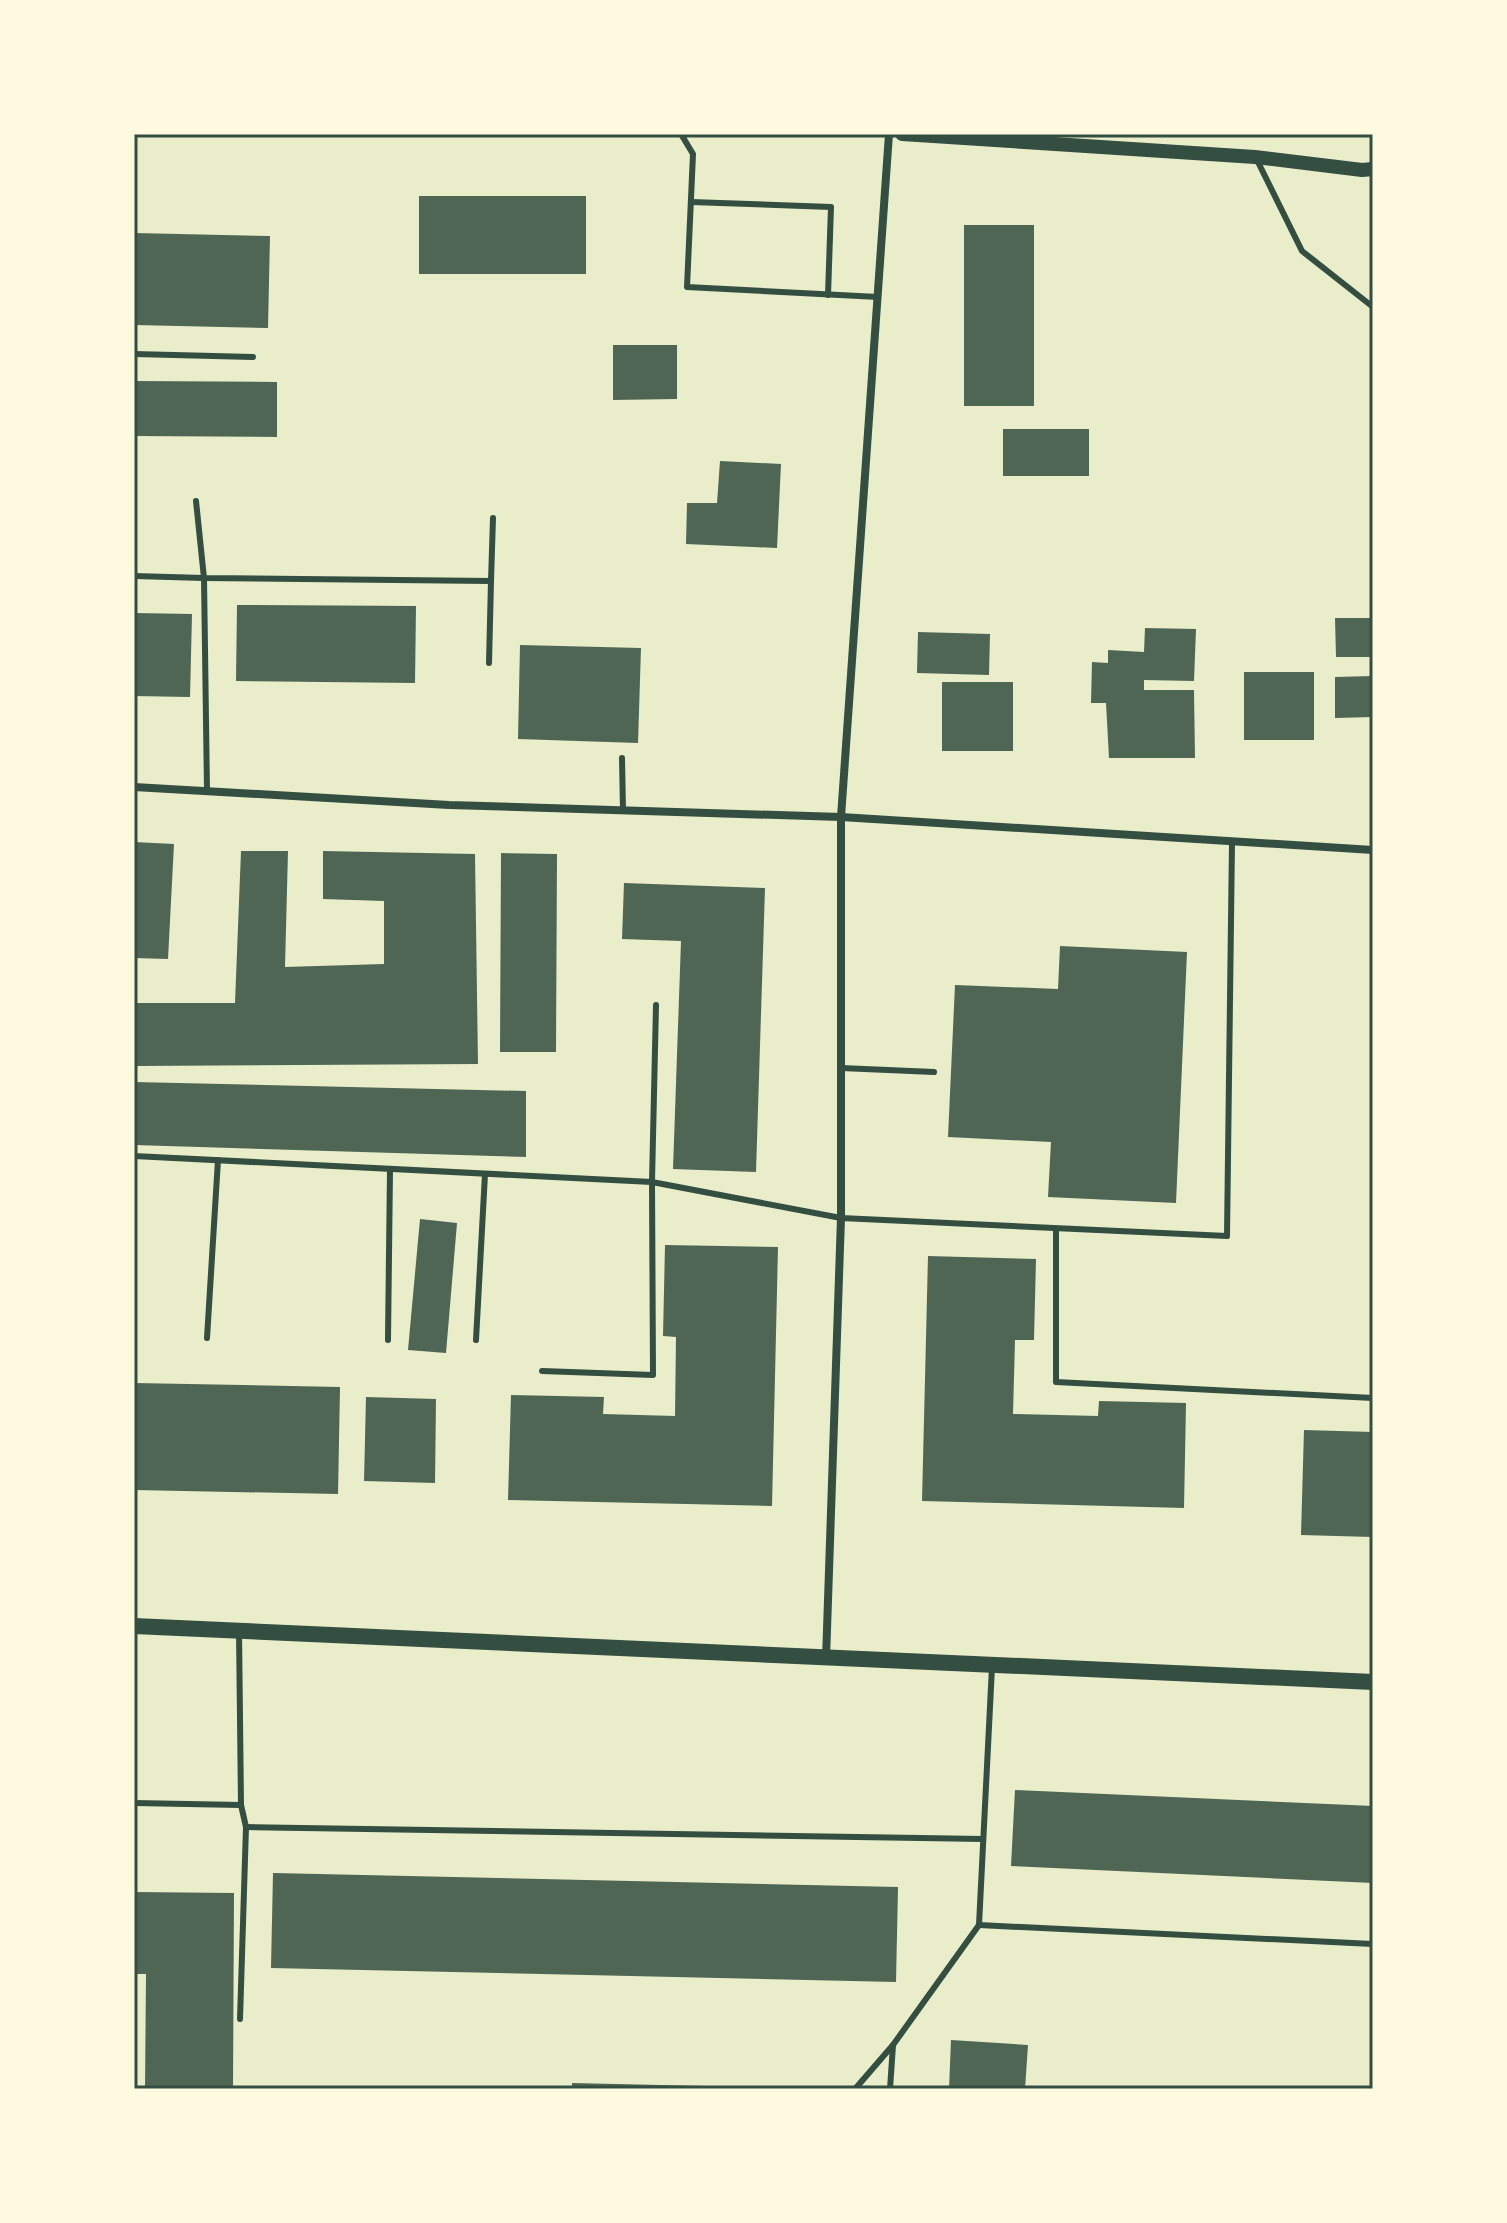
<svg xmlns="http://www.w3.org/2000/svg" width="1507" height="2223" font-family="Roboto,sans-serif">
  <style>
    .building { fill: #4f6655 }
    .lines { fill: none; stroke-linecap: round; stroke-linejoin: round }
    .service { stroke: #344e41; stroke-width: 6 }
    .minor { stroke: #344e41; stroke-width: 8 }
    .tertiary { stroke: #344e41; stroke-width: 14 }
    .secondary { stroke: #344e41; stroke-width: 16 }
    .neatline { fill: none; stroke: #344e41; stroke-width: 3 }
  </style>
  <rect width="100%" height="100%" fill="#e9edc9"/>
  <g class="building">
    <rect x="419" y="196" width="167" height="78"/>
    <rect x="964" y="225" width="70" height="181"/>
    <path d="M134,233L270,236L268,328L134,325Z"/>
    <path d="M613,345H677V399L613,400Z"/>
    <path d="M134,381L277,382V437L134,436Z"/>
    <rect x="1003" y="429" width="86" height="47"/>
    <path d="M720,461L781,464L777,548L686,544L687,503H717Z"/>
    <path d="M237,605L416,606L415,683L236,681Z"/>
    <path d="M134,613L192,614L190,697L134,696Z"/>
    <path d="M1335,618H1373V657H1336Z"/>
    <path d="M1145,628L1196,629L1194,681L1144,680V690H1194L1195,758H1109L1106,703H1091L1092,662L1108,663V650L1144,652Z"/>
    <path d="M918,632L990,634L989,675L917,673Z"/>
    <path d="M520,645L641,648L638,743L518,739Z"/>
    <rect x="1244" y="672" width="70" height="68"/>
    <path d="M1373,676V717L1335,718V677Z"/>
    <rect x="942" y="682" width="71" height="69"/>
    <path d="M134,842L174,844L168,959L134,958Z"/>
    <path d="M241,851H288L285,967L384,964V901L323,899V851L475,854L478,1064L134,1066V1003H235Z"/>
    <path d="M501,853L557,854L556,1052H500Z"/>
    <path d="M624,883L765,888L756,1172L673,1169L681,941L622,939Z"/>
    <path d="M1060,946L1187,952L1176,1203L1048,1197L1051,1142L948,1137L955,985L1058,989Z"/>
    <path d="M134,1082L526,1091V1157L134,1145Z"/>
    <path d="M420,1219L457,1223L446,1353L408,1350Z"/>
    <path d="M665,1245L778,1247L772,1506L508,1500L511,1395L604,1397L603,1414L675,1416L676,1337L663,1336Z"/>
    <path d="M928,1256L1036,1259L1034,1340H1015L1013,1414L1098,1416L1099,1401L1186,1403L1184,1508L922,1501Z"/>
    <path d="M134,1383L340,1387L338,1494L134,1490Z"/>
    <path d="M366,1397L436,1399L435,1483L364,1481Z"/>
    <path d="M1304,1430L1373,1432V1537L1301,1535Z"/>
    <path d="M1015,1790L1373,1806V1883L1011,1866Z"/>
    <path d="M273,1873L898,1887L896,1982L271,1968Z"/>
    <path d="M134,1892L234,1893L233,2089H145L146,1974H134Z"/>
    <path d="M951,2040L1028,2045L1025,2089H949Z"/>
    <path d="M572,2083L705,2086V2089H572Z"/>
  </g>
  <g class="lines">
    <g class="service">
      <path d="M681,134L693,154L687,287L878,297"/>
      <path d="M1257,160L1302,251L1373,307"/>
      <path d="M691,202L831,207L828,295"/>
      <path d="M134,354L253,357"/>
      <path d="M196,501L204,578L491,581L489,663"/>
      <path d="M134,576L204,578L207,791"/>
      <path d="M491,581L493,518"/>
      <path d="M622,758L623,810"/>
      <path d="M841,1068L934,1072"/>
      <path d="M134,1156L652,1182L841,1218L1227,1236L1232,842"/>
      <path d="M1056,1230V1382L1373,1398"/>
      <path d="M207,1338L218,1160"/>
      <path d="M388,1340L390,1169"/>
      <path d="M476,1340L485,1174"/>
      <path d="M542,1371L653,1375L652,1182L656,1005"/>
      <path d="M239,1631L241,1805L246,1827L240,2019"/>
      <path d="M134,1803L241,1805"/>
      <path d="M246,1827L983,1839"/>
      <path d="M979,1925L1373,1944"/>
      <path d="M855,2089L893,2045"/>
      <path d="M890,2089L893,2045L979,1925L992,1667"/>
    </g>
    <g class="minor">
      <path d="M134,787L449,805L841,817L1373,850"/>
      <path d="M826,1659L841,1218V817L889,134"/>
    </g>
    <path class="tertiary" d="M902,134L1255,157L1362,170L1373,169"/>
    <path class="secondary" d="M134,1626L1373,1682"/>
  </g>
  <rect width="1507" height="2223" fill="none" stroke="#fefae0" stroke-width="272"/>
  <rect x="136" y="136" width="1235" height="1951" class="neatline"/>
</svg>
